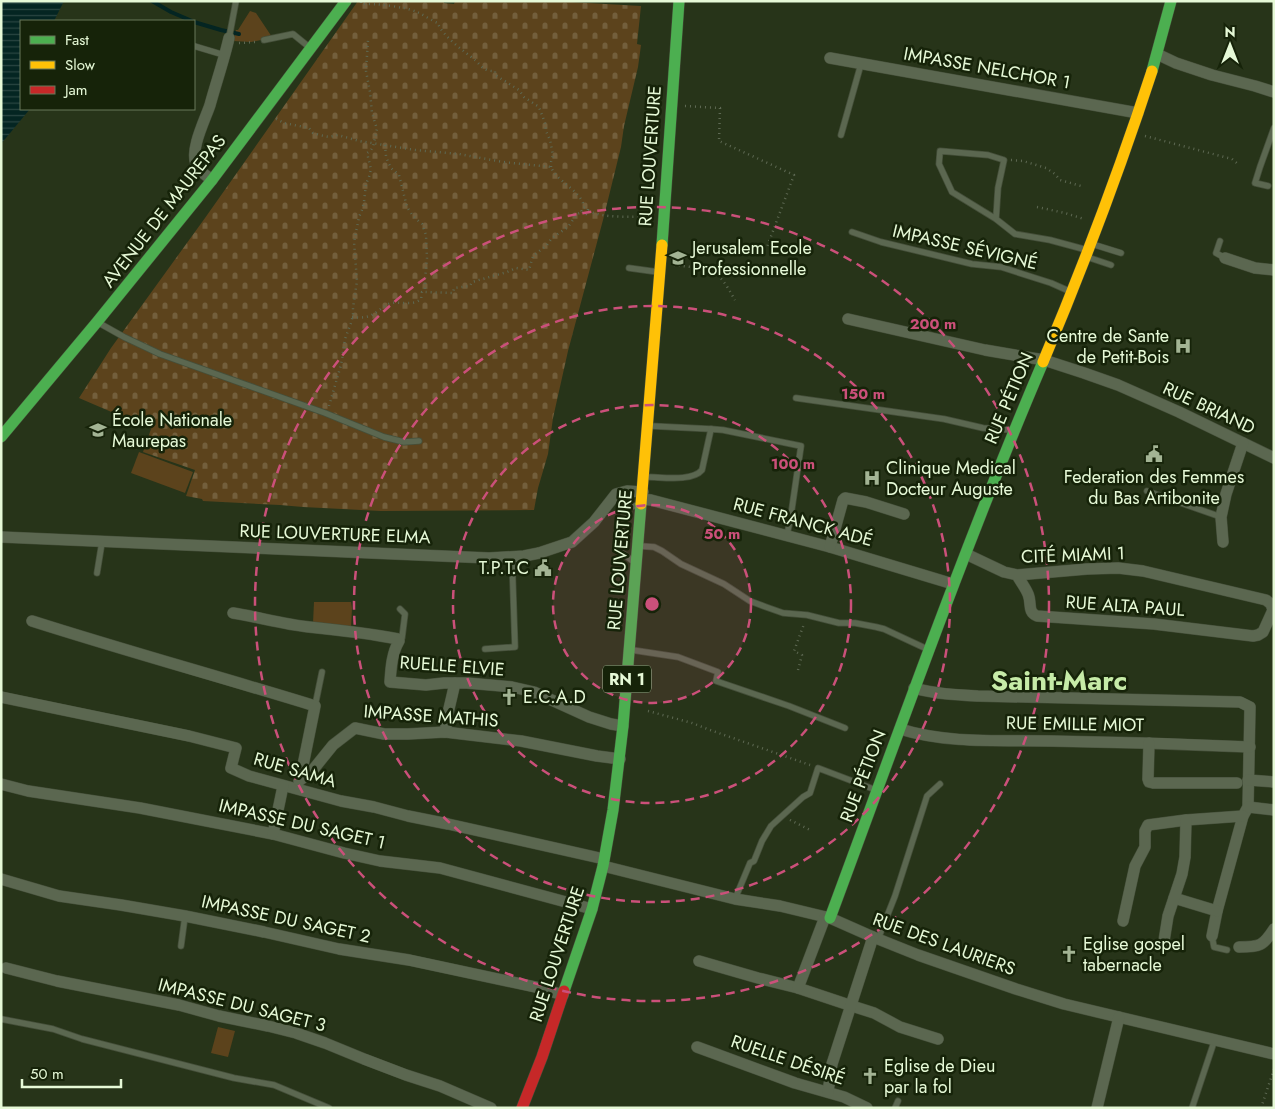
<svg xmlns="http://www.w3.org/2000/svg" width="1275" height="1109" font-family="Jost,sans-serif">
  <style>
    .green { fill: #5c431c }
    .cemetery { fill: url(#cemetery-stones) }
    .water { fill: url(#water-rules) }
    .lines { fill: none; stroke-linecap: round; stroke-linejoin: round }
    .stream { stroke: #042522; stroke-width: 4 }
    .lane-casing { stroke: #454f3a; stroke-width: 7 }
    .street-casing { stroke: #454f3a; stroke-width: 12 }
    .fast-casing { stroke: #454f3a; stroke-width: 12 }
    .slow-casing { stroke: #454f3a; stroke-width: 12 }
    .jam-casing { stroke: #454f3a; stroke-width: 12 }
    .path { stroke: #5e6953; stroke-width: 2.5; stroke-dasharray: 1 4; stroke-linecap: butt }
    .lane { stroke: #5b6750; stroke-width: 5.5 }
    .street { stroke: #5b6750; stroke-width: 11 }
    .fast { stroke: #4caf50; stroke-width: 11 }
    .slow { stroke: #ffc107; stroke-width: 11 }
    .jam { stroke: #c62828; stroke-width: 11 }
    .ring { fill: none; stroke: #cb507a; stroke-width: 2.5; stroke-dasharray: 9 6 }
    .labels { text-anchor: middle; stroke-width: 5; stroke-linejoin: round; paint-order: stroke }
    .shield { fill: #162309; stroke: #a8b999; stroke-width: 1 }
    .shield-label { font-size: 16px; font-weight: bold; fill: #e6f9d7 }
    .street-label { font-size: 18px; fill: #e6f9d7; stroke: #162309 }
    .poi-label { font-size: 18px; fill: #e6f9d7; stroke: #162309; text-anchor: start }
    .town-label { font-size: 28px; font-weight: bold; fill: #c6eba7; stroke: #162309 }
    .centre { fill: #cb507a; stroke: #162309; stroke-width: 2.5 }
    .ring-label { font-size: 15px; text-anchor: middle; font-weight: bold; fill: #cb507a; stroke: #162309; stroke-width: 5; stroke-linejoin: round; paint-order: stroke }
  </style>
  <defs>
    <pattern id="cemetery-stones" width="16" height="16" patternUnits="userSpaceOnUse" patternTransform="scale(1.25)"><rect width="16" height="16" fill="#5c431c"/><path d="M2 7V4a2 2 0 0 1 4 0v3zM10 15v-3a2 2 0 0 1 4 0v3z" fill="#735f3c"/></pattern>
    <pattern id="water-rules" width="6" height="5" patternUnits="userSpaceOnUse" patternTransform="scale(1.25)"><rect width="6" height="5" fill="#042522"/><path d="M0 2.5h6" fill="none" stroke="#294541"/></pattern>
  </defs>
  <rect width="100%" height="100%" fill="#273419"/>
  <g class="green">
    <path d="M250,11L256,13L272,37L261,38V40L251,42L233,41L236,30H238Z"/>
    <path d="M139,452L193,472L185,493L131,473Z"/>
    <path d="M314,602H351L352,608L351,628L313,623Z"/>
    <path d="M218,1027L235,1031L228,1057L211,1053Z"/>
  </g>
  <path class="cemetery" d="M358,1H444V3L454,4L455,1H553L641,6L637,44L641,45L638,67L624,126L621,147L603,220L568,351L553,418L548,454L538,488L534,510L381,511L303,507L280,505L203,501L202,499L186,496L195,470L143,452L151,429L79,398L111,348L205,218Z"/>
  <path class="water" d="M1,1H64L54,21H21V109H30L1,144Z"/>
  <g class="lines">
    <g class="stream">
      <path d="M152,1L171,12L192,21"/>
      <path d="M194,22L221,30L239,34"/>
    </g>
    <g class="lane-casing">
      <g id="lane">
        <path d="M229,38L236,1"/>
        <path d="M264,40L293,34L309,47"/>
        <path d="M194,46L224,55"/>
        <path d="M841,135L861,64"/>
        <path d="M1268,186L1255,183L1260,167L1274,128"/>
        <path d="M996,219L952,192L939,164L940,151L988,155L1004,160L998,188L996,219L1015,234L1050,240L1087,250"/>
        <path d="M852,232L881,242L972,264L1001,267L1051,283L1069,291"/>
        <path d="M1220,241L1216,253L1225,258"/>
        <path d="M1092,244L1121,253"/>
        <path d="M1087,257L1111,265"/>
        <path d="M629,268L658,272"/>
        <path d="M99,323L124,337L160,354L325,413L384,437L404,442L419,441"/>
        <path d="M796,398L944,419L983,428L1013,430"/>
        <path d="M651,426L711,429"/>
        <path d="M647,477C662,477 692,482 702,470L711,429L723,430L801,446L791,515L787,535"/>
        <path d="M1147,491L1221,517"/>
        <path d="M639,546L654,547L662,551L681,564L724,584L750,601L766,607L783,613L807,615L839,623H855L876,627L884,629L927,649"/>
        <path d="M634,562L617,549L625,508L639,505"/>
        <path d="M97,573L102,542"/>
        <path d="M399,641L402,638L405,614L400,609"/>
        <path d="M485,649L515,647L512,558"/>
        <path d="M632,650L678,657L718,672L716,681L789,706L845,728"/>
        <path d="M315,706L322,672"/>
        <path d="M735,899L750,863L754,861L762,841L771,826L803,797L810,793L818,768L876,790"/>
        <path d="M1212,936L1214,947L1227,950"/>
        <path d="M878,939L895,896L927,796L940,784"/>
        <path d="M181,946L185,916"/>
        <path d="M1,1019L53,1029L82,1039L234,1078L274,1085L329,1108"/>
        <path d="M895,1108L898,1101"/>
        <path d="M1192,1108L1215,1039"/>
      </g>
    </g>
    <g class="street-casing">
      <g id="street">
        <path d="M1157,54L1176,63L1212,75L1255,86L1274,92"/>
        <path d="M830,58L1138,113"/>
        <path d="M212,180C207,176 198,171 196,164C190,149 205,120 210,105C216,83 224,60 229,38"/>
        <path d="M1225,258L1255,268L1274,270"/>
        <path d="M848,319L985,350L1044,360L1084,373L1118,385L1179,412L1274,458"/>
        <path d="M642,499L651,500L830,547L953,584"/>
        <path d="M1,537L489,558L524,556L539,553L572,542L594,522L616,494L627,491L643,492"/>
        <path d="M1223,542L1221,517L1226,494L1243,443"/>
        <path d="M830,547L843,500L845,498L866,502L904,514"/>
        <path d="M966,554L1004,572L1017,575L1087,569L1118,568L1143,571L1266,600L1271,604L1273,610L1263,632L1258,635L1253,636L1154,624L1037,616C1027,612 1032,603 1028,594C1025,587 1020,581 1017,575"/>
        <path d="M233,613C258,617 283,624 309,627C339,630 368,633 398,639L399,641C392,653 391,667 390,682L426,685L444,683H467L512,687L534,692L589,717L611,724L623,726"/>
        <path d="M32,621C126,651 221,677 315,706L300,780"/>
        <path d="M914,688C935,694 957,695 978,696L1240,702L1250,707L1248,807L1243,816L1217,911L1212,936"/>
        <path d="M1,697L189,736L236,748L231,768L249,776L341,801L374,807L408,816L448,824L604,859"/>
        <path d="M900,729C948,744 1001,740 1051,741C1118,742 1184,744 1250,747"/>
        <path d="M445,732L448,713L455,683"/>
        <path d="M1149,743L1148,779L1149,782L1153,783H1237"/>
        <path d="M1248,780L1274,782"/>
        <path d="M299,781L312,771L333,745L355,728L384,734H408L445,732L521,741L597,756L620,759"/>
        <path d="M1,784L28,791L140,808L273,834L344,853L380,861L440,868L592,909"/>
        <path d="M1248,807L1274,810"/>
        <path d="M273,834L283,786"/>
        <path d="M603,866L735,899L780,906L830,918L873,937L918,955L1016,989L1064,1004L1274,1054"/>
        <path d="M1,879L59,896L121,905L185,916L264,932L339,949L409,960L540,988L563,995"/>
        <path d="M1174,898L1217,911"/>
        <path d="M1123,921L1135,866L1145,847V831L1148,825L1186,820L1243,816"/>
        <path d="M1164,941L1168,916L1182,874L1185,857L1186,820"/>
        <path d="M1239,947C1260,947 1263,946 1274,929"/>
        <path d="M699,961L758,978L798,988L852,1006L874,1013L900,1027L938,1039"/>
        <path d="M6,968L57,981L179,1005L219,1016L268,1026L296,1033L325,1043L364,1059L406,1075L440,1086L491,1108"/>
        <path d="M798,988L825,917"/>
        <path d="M697,1047L795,1083L844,1097L867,1108"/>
        <path d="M828,1092L832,1064L873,937"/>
        <path d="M1097,1108L1119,1017"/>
      </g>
    </g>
    <g class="fast-casing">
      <g id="fast">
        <path d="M1152,71L1171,1"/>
        <path d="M662,245L679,1"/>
        <path d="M1,437L97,322L212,180L346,1"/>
        <path d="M830,918C899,732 965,545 1043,362"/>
        <path d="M564,991L592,909L603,866L613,810L623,726L641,504"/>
      </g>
    </g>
    <g class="slow-casing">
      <g id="slow">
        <path d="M1043,362C1083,267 1120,169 1152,71"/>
        <path d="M641,504L662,245"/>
      </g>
    </g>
    <g class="jam-casing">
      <path id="jam" d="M522,1108L542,1057L564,991"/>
    </g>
    <g class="path">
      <path d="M361,2V4C374,3 406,7 417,12C424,15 432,21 438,23C441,35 465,52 475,60C479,63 481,68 487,70C489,71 492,71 495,71V75L519,90L524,97L539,107L545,123L546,131L550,140L553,155L551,162V167"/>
      <path d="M239,43L256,42"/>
      <path d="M685,106L720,108L719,141L794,175L767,247"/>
      <path d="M276,119L284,123L309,128L313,133L324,136L329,137L338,135L359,141L415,150L459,154L503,162L551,167C558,183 582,191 584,207"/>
      <path d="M1145,136L1232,159L1238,164"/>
      <path d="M385,145L386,156L388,162L391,168L399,175L407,207L413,216L422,224L426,235L427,258L425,280V292L453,293L454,288L470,286L472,282L507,272L516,268L529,270L533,256L547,245L552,238L568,227L577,214L582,212L581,210L583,208L585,207L588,209V211L586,214H584L582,212"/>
      <path d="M1011,160L1023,161L1046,168L1055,174L1060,180L1081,186"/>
      <path d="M1037,207L1065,213L1084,219"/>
      <path d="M588,211C607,219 630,216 649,217"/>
      <path d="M674,265C688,267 705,267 717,275C725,281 730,292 735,300"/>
      <path d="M352,317C363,318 369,318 378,311C381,309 384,306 388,304C399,300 412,307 421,299L422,292H425"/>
      <path d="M329,406L341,365L345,339L351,323L353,315V308L357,281L354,242L359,217L362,210L364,202L366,184L369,177L371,169L367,153L371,150L373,147L377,129L372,113L370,92L366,71L368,40"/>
      <path d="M798,670L802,655L794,651L804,624"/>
      <path d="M648,711L692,723L710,730L810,765"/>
      <path d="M790,820L810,830"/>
      <path d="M1261,1108L1274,1069"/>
    </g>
    <use href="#lane" class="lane"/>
    <use href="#street" class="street"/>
    <use href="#fast" class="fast"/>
    <use href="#slow" class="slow"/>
    <use href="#jam" class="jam"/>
  </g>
  <circle cx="652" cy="604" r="99" fill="#cb507a" fill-opacity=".12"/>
  <g class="ring">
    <circle cx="652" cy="604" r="99"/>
    <circle cx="652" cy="604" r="199"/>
    <circle cx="652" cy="604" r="298"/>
    <circle cx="652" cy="604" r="397"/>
  </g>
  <defs>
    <g id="university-bare" transform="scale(1.35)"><path d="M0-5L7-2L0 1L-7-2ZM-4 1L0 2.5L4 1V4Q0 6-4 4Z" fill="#a3b494" stroke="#162309" stroke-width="2.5" paint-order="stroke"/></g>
    <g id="hospital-bare" transform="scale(1.35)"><path d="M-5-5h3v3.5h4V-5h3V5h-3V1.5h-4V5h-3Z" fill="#a3b494" stroke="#162309" stroke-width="2.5" paint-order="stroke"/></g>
    <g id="school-bare" transform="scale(1.35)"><path d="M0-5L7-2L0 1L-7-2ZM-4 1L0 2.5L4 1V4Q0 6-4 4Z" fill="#a3b494" stroke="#162309" stroke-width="2.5" paint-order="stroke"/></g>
    <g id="civic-bare" transform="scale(1.35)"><path d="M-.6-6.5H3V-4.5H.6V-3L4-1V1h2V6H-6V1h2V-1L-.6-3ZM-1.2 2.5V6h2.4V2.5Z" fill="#a3b494" stroke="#162309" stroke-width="2.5" paint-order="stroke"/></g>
    <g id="church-bare" transform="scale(1.35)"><path d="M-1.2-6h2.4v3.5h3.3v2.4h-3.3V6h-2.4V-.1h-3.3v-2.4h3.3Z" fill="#a3b494" stroke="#162309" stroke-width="2.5" paint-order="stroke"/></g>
  </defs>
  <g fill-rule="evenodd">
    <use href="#university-bare" x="678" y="258"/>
    <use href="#hospital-bare" x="1183" y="346"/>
    <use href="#school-bare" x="98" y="430"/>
    <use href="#civic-bare" x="1154" y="454"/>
    <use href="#hospital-bare" x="872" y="478"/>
    <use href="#civic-bare" x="543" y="568"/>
    <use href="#church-bare" x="509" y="697"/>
    <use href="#church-bare" x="1069" y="954"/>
    <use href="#church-bare" x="870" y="1076"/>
  </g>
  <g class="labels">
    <rect class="shield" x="603" y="665.5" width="48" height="27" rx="4"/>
    <g class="shield-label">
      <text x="627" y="685">RN 1</text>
    </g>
    <g class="street-label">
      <text transform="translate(987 68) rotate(10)" y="6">IMPASSE NELCHOR 1</text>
      <text transform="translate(650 156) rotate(-86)" y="6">RUE LOUVERTURE</text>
      <text transform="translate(164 211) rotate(-52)" y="6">AVENUE DE MAUREPAS</text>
      <text transform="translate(965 247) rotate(13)" y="6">IMPASSE SÉVIGNÉ</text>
      <text transform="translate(1009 398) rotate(-67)" y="6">RUE PÉTION</text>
      <text transform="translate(1209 408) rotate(25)" y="6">RUE BRIAND</text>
      <text transform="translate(803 522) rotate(15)" y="6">RUE FRANCK ADÉ</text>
      <text transform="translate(335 534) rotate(2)" y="6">RUE LOUVERTURE ELMA</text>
      <text transform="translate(1073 555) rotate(-2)" y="6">CITÉ MIAMI 1</text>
      <text transform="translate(620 560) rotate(-85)" y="6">RUE LOUVERTURE</text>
      <text transform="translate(1125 606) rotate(4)" y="6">RUE ALTA PAUL</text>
      <text transform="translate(452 666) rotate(4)" y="6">RUELLE ELVIE</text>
      <text transform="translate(431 716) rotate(4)" y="6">IMPASSE MATHIS</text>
      <text transform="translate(1075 724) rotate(1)" y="6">RUE EMILLE MIOT</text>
      <text transform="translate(295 770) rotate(16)" y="6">RUE SAMA</text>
      <text transform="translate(863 776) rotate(-69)" y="6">RUE PÉTION</text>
      <text transform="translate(302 824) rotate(13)" y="6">IMPASSE DU SAGET 1</text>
      <text transform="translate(286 919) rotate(12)" y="6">IMPASSE DU SAGET 2</text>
      <text transform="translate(944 944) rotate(20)" y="6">RUE DES LAURIERS</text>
      <text transform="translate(557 954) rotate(-72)" y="6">RUE LOUVERTURE</text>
      <text transform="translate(242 1005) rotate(14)" y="6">IMPASSE DU SAGET 3</text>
      <text transform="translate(788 1060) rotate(19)" y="6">RUELLE DÉSIRÉ</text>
    </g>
    <g class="poi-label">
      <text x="692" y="254">Jerusalem Ecole<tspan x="692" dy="21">Professionnelle</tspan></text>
      <text x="1169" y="342" text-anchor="end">Centre de Sante<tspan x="1169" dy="21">de Petit-Bois</tspan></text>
      <text x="112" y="426">École Nationale<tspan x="112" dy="21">Maurepas</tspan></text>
      <text x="886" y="474">Clinique Medical<tspan x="886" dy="21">Docteur Auguste</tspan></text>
      <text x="1154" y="483" text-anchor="middle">Federation des Femmes<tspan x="1154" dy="21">du Bas Artibonite</tspan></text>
      <text x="529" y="574" text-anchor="end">T.P.T.C</text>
      <text x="523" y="703">E.C.A.D</text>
      <text x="1083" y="950">Eglise gospel<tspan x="1083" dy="21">tabernacle</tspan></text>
      <text x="884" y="1072">Eglise de Dieu<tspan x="884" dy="21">par la fol</tspan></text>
    </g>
    <g class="town-label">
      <text x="1059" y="690">Saint-Marc</text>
    </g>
  </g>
  <circle cx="652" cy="604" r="8" class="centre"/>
  <g class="ring-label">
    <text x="933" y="329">200 m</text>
    <text x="863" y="399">150 m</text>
    <text x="793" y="469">100 m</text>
    <text x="722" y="539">50 m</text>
  </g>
  <rect width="1275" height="1109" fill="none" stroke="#e6f9d7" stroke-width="5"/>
  <rect x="20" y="20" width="175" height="90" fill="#162309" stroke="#69795b"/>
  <rect x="30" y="36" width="25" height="8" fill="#4caf50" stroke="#69795b"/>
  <text x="65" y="45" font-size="15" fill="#e6f9d7">Fast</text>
  <rect x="30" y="61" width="25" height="8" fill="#ffc107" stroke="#69795b"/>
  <text x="65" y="70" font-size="15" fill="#e6f9d7">Slow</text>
  <rect x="30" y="86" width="25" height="8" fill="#c62828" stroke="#69795b"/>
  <text x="65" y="95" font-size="15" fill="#e6f9d7">Jam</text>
  <g transform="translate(1230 45)" stroke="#162309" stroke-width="4" paint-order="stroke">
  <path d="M0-4L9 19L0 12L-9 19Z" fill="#e6f9d7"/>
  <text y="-8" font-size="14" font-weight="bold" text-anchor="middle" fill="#e6f9d7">N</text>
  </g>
  <path d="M22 1079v8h99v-8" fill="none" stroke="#e6f9d7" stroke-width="2.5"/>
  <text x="30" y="1079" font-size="15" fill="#e6f9d7" stroke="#162309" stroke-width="4" paint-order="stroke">50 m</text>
</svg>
